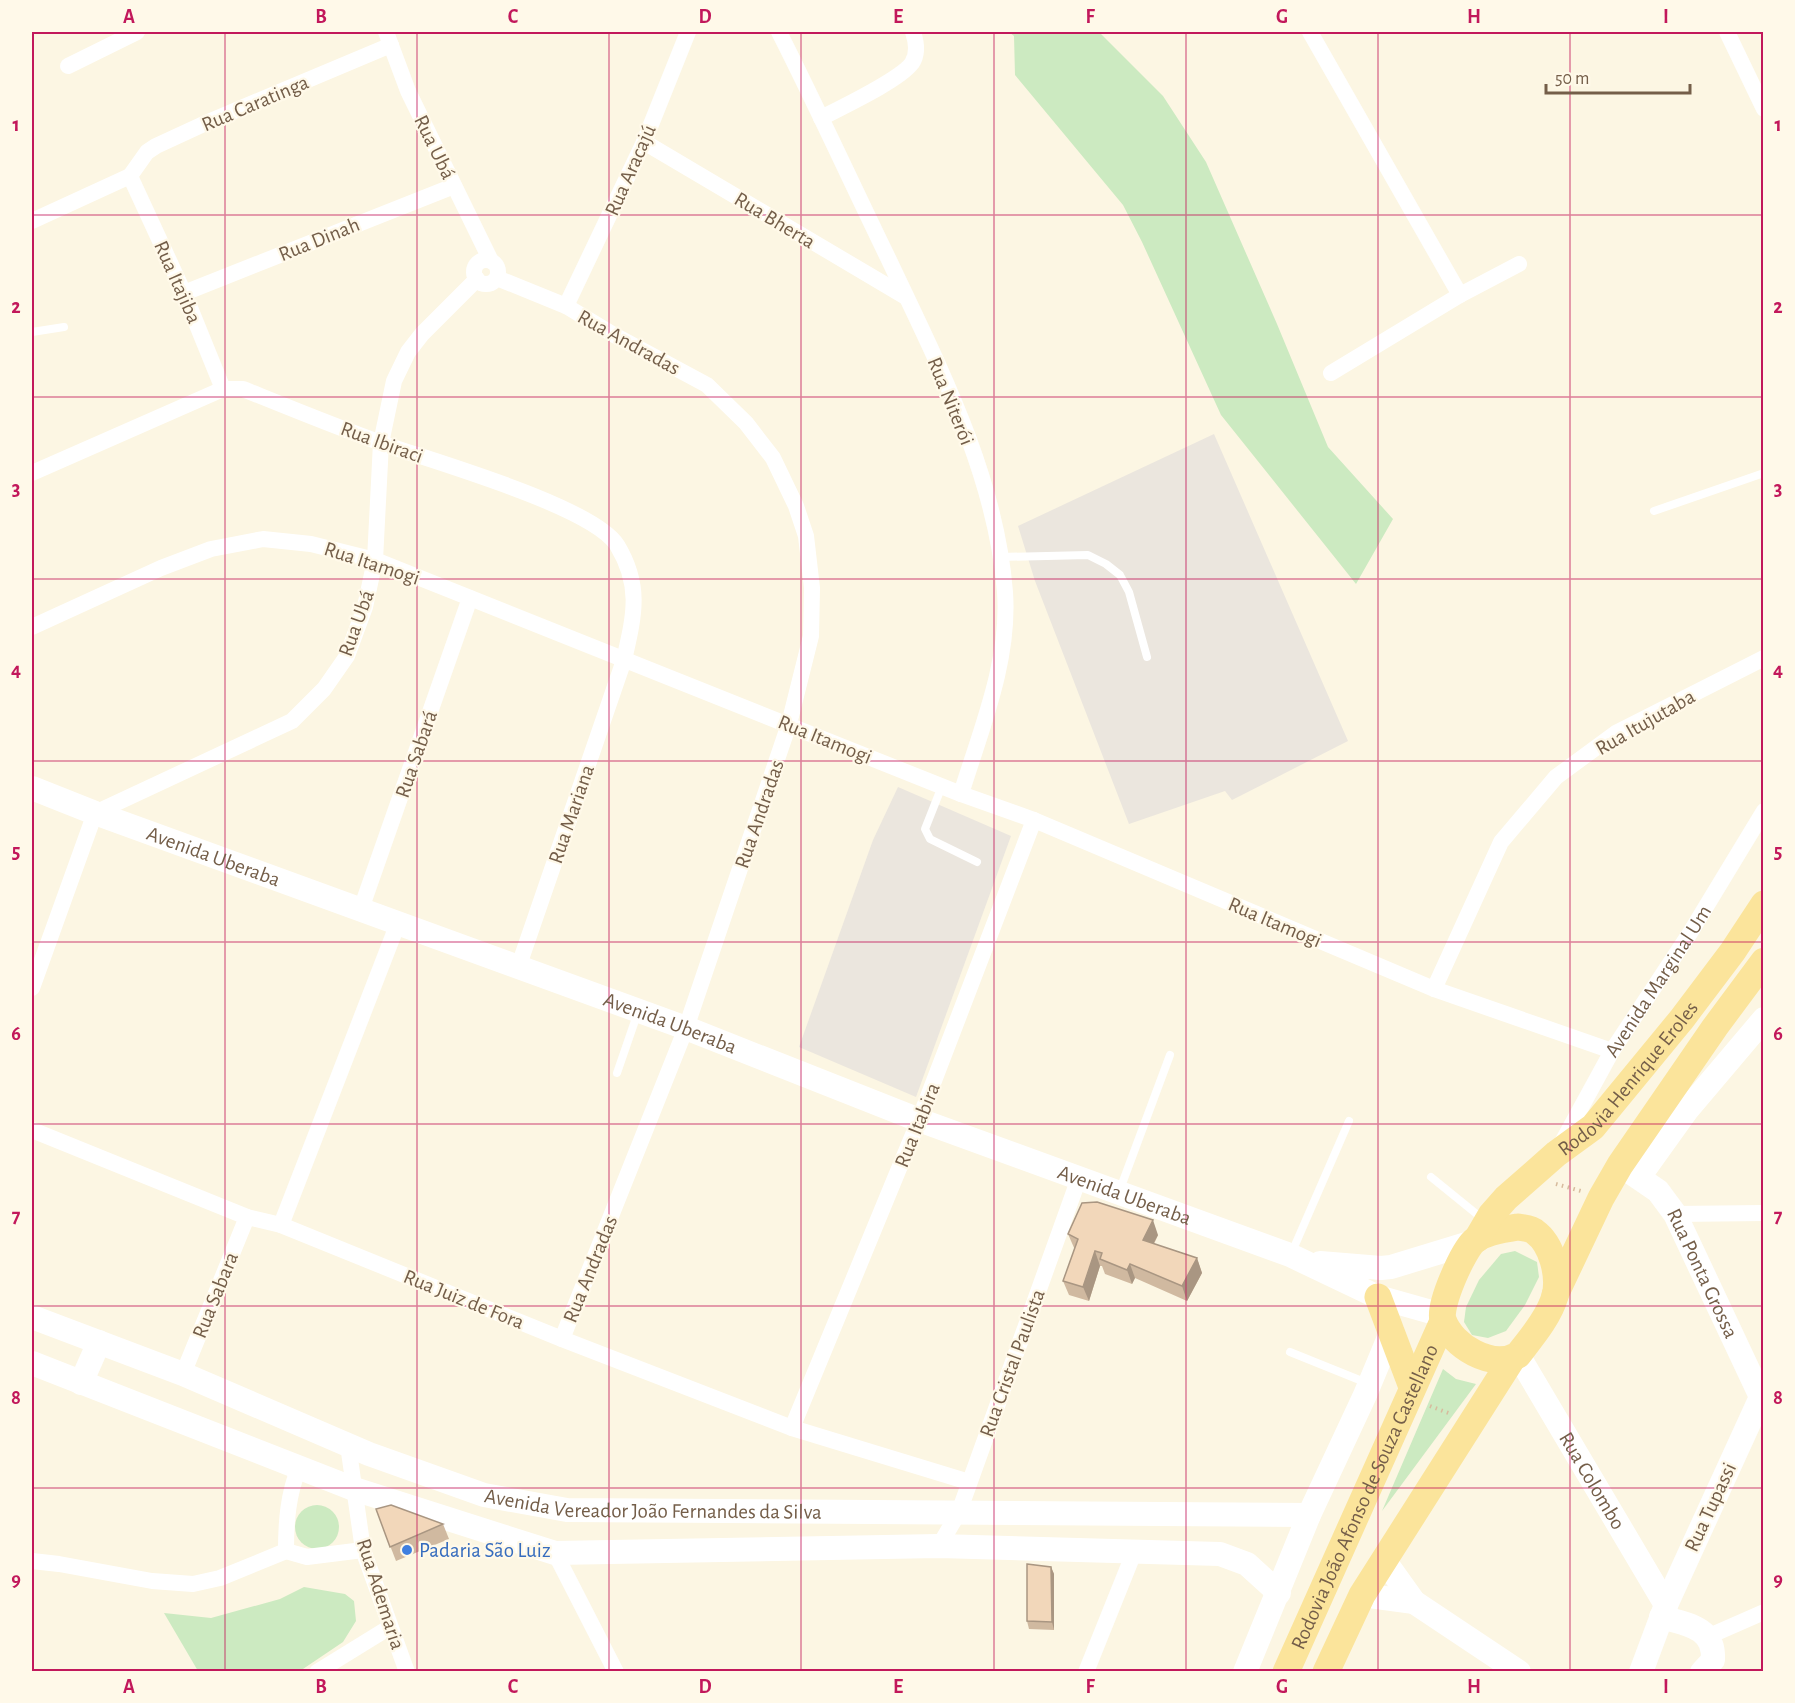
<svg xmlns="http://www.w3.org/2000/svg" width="1795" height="1703" font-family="'Alegreya Sans',sans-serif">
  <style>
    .industrial { fill: #ebe6de }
    .green { fill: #cceac1 }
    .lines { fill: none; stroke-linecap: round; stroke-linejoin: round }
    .path { stroke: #d7bb9d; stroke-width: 4; stroke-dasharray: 1.5 4.5; stroke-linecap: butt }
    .lane { stroke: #fff; stroke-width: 8 }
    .street { stroke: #fff; stroke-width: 16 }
    .secondary { stroke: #fff; stroke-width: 24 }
    .primary { stroke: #fbe49b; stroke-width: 27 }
    .wall { fill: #d0b9a0 }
    .shaded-wall { fill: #a99682 }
    .building { fill: #f2d7ba; stroke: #a99682; stroke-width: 1.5 }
    .grid { fill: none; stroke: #c2185b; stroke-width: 1.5; stroke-opacity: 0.55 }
    .shop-dot { fill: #3f7fe0; stroke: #fff9e9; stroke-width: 2 }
    .labels { text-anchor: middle; stroke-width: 4.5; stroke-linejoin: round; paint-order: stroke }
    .street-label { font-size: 21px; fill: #745e49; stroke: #fff9e9 }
    .shop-label { font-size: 21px; fill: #366cbe; stroke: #fff9e9; text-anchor: start }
    .neatline { fill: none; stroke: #c2185b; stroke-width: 2 }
    .grid-label { font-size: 20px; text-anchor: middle; font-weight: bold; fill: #c2185b }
  </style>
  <rect width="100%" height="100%" fill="#fcf6e3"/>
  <g class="industrial">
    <path d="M1214,434L1348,741L1232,800L1225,791L1129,824L1035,581L1018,526Z"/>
    <path d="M898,787L1011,836L916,1097L799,1047L873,840Z"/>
  </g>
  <g class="green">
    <path d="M1009,32H1099L1163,96L1206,162L1277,324L1328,447L1393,519L1356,584L1221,415L1142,242L1123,205L1015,75L1014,36Z"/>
    <path d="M1515,1251L1537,1262L1539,1277L1525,1305L1506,1331L1488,1338L1472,1335L1464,1322L1466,1307L1479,1280L1501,1254Z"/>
    <path d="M1443,1369L1456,1379L1476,1384L1382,1511Z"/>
    <circle cx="317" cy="1527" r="22"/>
    <path d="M304,1587L345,1594L354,1601L356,1621L343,1642L300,1671H198L164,1613L211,1618L280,1599Z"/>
  </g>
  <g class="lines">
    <g class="path">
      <path d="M1556,1184L1581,1191"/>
      <path d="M1430,1406L1451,1414"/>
    </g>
    <g class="lane">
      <path d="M32,332L64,327"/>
      <path d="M1654,511L1764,473"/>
      <path d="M1000,557L1088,555L1106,564L1120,575L1129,592L1147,657"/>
      <path d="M942,786L925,829L930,839L977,862"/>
      <path d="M617,1073L638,1012"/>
      <path d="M1431,1177L1484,1220"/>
      <path d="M1119,1192L1170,1055"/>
      <path d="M1292,1252L1349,1121"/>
      <path d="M1290,1352L1367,1383"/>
    </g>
    <g class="street">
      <path d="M386,32L408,91L491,261"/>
      <path d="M779,32C817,107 852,184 889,260C938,364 996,475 1005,592C1010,661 981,729 961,794"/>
      <path d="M1310,32L1460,295"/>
      <path d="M1727,32L1764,109"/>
      <path d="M68,66L137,32"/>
      <path d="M821,118C842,107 900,80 912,63C918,54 916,41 913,32"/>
      <path d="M644,142L906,297"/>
      <path d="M130,176L147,152L156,146L208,122L391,45"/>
      <path d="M130,176L184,293L223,389"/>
      <path d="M32,221L130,176"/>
      <circle cx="486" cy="272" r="12"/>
      <path d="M497,278L566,306L614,335L707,385L746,423L773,458L796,506L806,536L812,588L811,636L789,724L686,1028L562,1339"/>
      <path d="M184,293L454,186"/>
      <path d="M566,306L644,142L688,32"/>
      <path d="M1331,373L1460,295L1519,264"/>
      <path d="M32,473L223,389H243C290,408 336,427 384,444C432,461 592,506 617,545C642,586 634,616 624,660L518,968"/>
      <path d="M32,627L161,568L211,549L263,539L311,544L375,560L961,794L1034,820L1434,989L1612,1051"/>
      <path d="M361,909L470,598"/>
      <path d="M32,988L95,813L292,721L324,689L347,656L365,607L375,560L381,443L394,381L408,352L422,334L477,279"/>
      <path d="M1434,989L1501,842L1556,777L1616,733L1764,658"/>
      <path d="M32,1130L247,1217L281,1225L562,1339L792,1428L969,1482"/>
      <path id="s1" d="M1560,1146L1612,1051L1690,933L1764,811"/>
      <path d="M1675,1214L1764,1213"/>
      <path d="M281,1225L398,923"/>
      <path d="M183,1374L247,1217"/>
      <path d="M792,1428L919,1120L1034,820"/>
      <path d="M348,1445L363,1550L407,1672"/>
      <path d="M939,1546L959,1512L1079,1178"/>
      <path d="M286,1551C286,1521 288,1495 299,1467"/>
      <path d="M555,1553L616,1672"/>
      <path d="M32,1561L59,1564L152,1581L193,1584L220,1578L286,1551L307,1557L363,1550"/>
      <path d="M1707,1637L1764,1612"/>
      <path d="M317,1672L390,1627"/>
      <path d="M1086,1672L1135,1550"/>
    </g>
    <g class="secondary">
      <path id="s2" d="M32,788L95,813L686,1028L919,1120L1290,1255L1378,1297L1442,1315"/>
      <path id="s3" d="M1620,1165L1658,1191L1675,1214L1761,1397L1666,1605L1641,1672"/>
      <path d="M1639,1177L1687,1110L1764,1019"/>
      <path d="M1320,1263L1381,1268L1391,1267L1473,1242"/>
      <path id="s4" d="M32,1317L183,1374L369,1454L484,1495L567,1510L1309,1515"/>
      <path id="s5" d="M1518,1355L1666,1605"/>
      <path d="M32,1363L354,1489L555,1553L939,1546L1220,1554L1247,1564L1279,1593"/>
      <path d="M81,1383L99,1342"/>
      <path d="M1384,1560L1414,1602L1519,1672"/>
      <path d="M1362,1595L1414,1602"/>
      <path d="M1661,1617C1686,1624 1715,1627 1713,1660L1702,1672"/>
      <path d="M1245,1672L1309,1515L1365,1395L1392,1330"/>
    </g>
    <g class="primary">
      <path d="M1518,1227C1523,1228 1531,1228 1535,1232C1552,1244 1560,1276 1555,1296C1549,1317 1531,1338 1518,1355C1492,1370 1452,1346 1443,1320C1438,1306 1463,1251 1474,1241C1484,1232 1505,1229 1518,1227Z"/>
      <path id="s6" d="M1477,1239L1491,1215L1506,1198L1556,1154L1593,1127L1681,1020L1733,951L1764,904"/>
      <path d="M1555,1295L1601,1198L1620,1165L1715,1027L1764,961"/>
      <path d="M1378,1297L1412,1387"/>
      <path id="s7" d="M1286,1672L1443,1321"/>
      <path d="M1326,1672L1362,1595L1512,1359"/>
    </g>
  </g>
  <g class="wall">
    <path d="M1068,1234L1158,1235L1154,1244L1197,1258L1202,1273L1187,1301L1135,1278L1132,1284L1105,1274L1102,1266H1100L1089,1301L1069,1295L1063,1281L1075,1250Z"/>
    <path d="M376,1509L443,1524L449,1539L396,1561Z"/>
    <path d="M1051,1567L1054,1574V1630L1029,1629L1027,1621Z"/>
  </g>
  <g class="shaded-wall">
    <path d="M1153,1220L1158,1235L1148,1254L1143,1240Z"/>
    <path d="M1095,1251L1100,1266L1089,1301L1083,1287Z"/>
    <path d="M1197,1258L1202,1273L1187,1301L1182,1286Z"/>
    <path d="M1130,1264L1135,1278L1132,1284L1127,1270Z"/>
    <path d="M1051,1567L1054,1574V1630L1052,1622Z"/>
  </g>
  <g class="building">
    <path d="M1097,1202L1153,1220L1143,1240L1197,1258L1182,1286L1130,1264L1127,1270L1100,1259L1102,1253L1095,1251L1083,1287L1063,1281L1078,1239L1068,1234L1082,1203Z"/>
    <path d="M391,1505L443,1524L390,1547L376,1509Z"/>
    <path d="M1027,1564L1051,1567L1052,1622L1027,1621Z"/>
  </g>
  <path class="grid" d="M225,32V1672M417,32V1672M609,32V1672M801,32V1672M994,32V1672M1186,32V1672M1378,32V1672M1570,32V1672M32,215H1764M32,397H1764M32,579H1764M32,761H1764M32,942H1764M32,1124H1764M32,1306H1764M32,1488H1764"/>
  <circle class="shop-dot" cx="407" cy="1550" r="6"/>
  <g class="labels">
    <g class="street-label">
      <text transform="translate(255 103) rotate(-23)" y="7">Rua Caratinga</text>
      <text transform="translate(435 147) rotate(64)" y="7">Rua Ubá</text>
      <text transform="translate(630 170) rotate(-66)" y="7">Rua Aracajú</text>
      <text transform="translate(775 220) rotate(31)" y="7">Rua Bherta</text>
      <text transform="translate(319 239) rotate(-22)" y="7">Rua Dinah</text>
      <text transform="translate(178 282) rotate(66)" y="7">Rua Itajiba</text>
      <text transform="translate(629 342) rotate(29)" y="7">Rua Andradas</text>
      <text transform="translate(951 401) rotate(68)" y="7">Rua Niterói</text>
      <text transform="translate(382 442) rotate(20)" y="7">Rua Ibiraci</text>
      <text transform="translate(372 563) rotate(18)" y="7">Rua Itamogi</text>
      <text transform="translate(356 623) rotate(-70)" y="7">Rua Ubá</text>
      <text transform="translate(1645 722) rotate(-30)" y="7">Rua Itujutaba</text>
      <text transform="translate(825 739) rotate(22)" y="7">Rua Itamogi</text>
      <text transform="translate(416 754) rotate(-71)" y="7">Rua Sabará</text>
      <text transform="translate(571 814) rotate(-71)" y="7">Rua Mariana</text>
      <text transform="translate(759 814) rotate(-71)" y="7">Rua Andradas</text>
      <text dy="7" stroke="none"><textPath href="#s2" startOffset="194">Avenida Uberaba</textPath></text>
      <text transform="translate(1275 922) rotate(23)" y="7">Rua Itamogi</text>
      <text dy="7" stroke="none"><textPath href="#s1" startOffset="192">Avenida Marginal Um</textPath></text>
      <text dy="7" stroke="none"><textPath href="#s2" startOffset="680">Avenida Uberaba</textPath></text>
      <text dy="7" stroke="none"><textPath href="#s6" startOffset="222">Rodovia Henrique Eroles</textPath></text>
      <text transform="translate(917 1125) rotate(-68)" y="7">Rua Itabira</text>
      <text dy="7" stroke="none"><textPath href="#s2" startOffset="1166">Avenida Uberaba</textPath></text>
      <text transform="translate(590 1269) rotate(-68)" y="7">Rua Andradas</text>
      <text dy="7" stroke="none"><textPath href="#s3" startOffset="140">Rua Ponta Grossa</textPath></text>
      <text transform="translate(215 1295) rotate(-68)" y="7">Rua Sabara</text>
      <text transform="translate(464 1299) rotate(22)" y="7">Rua Juiz de Fora</text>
      <text transform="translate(1012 1363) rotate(-70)" y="7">Rua Cristal Paulista</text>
      <text dy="7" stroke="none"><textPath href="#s5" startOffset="146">Rua Colombo</textPath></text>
      <text dy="7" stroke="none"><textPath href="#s7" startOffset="192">Rodovia João Afonso de Souza Castellano</textPath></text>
      <text dy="7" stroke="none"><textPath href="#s4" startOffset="656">Avenida Vereador João Fernandes da Silva</textPath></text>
      <text transform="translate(1710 1507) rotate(-65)" y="7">Rua Tupassi</text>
      <text transform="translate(381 1594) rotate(72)" y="7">Rua Ademaria</text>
    </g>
    <g class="shop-label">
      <text x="419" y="1557">Padaria São Luiz</text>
    </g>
  </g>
  <rect width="1795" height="1703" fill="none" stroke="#fff9e9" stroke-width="66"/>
  <path d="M1546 84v9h144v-9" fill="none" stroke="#745e49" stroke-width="3"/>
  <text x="1555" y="84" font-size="18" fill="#745e49" stroke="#fff9e9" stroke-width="4.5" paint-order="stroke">50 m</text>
  <rect x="33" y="33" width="1729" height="1637" class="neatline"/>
  <g class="grid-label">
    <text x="129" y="23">A</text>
    <text x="321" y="23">B</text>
    <text x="513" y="23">C</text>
    <text x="705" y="23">D</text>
    <text x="898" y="23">E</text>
    <text x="1090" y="23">F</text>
    <text x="1282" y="23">G</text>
    <text x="1474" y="23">H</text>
    <text x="1666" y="23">I</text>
    <text x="16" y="131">1</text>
    <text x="1778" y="131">1</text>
    <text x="16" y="313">2</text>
    <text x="1778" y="313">2</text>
    <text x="16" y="495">3</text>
    <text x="1778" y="495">3</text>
    <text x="16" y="676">4</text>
    <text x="1778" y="676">4</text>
    <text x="16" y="858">5</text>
    <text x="1778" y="858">5</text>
    <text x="16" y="1040">6</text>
    <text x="1778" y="1040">6</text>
    <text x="16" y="1222">7</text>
    <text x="1778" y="1222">7</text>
    <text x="16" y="1404">8</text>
    <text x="1778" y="1404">8</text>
    <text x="16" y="1586">9</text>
    <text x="1778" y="1586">9</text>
    <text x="129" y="1693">A</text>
    <text x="321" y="1693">B</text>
    <text x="513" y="1693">C</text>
    <text x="705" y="1693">D</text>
    <text x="898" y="1693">E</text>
    <text x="1090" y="1693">F</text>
    <text x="1282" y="1693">G</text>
    <text x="1474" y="1693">H</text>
    <text x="1666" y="1693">I</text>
  </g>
</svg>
